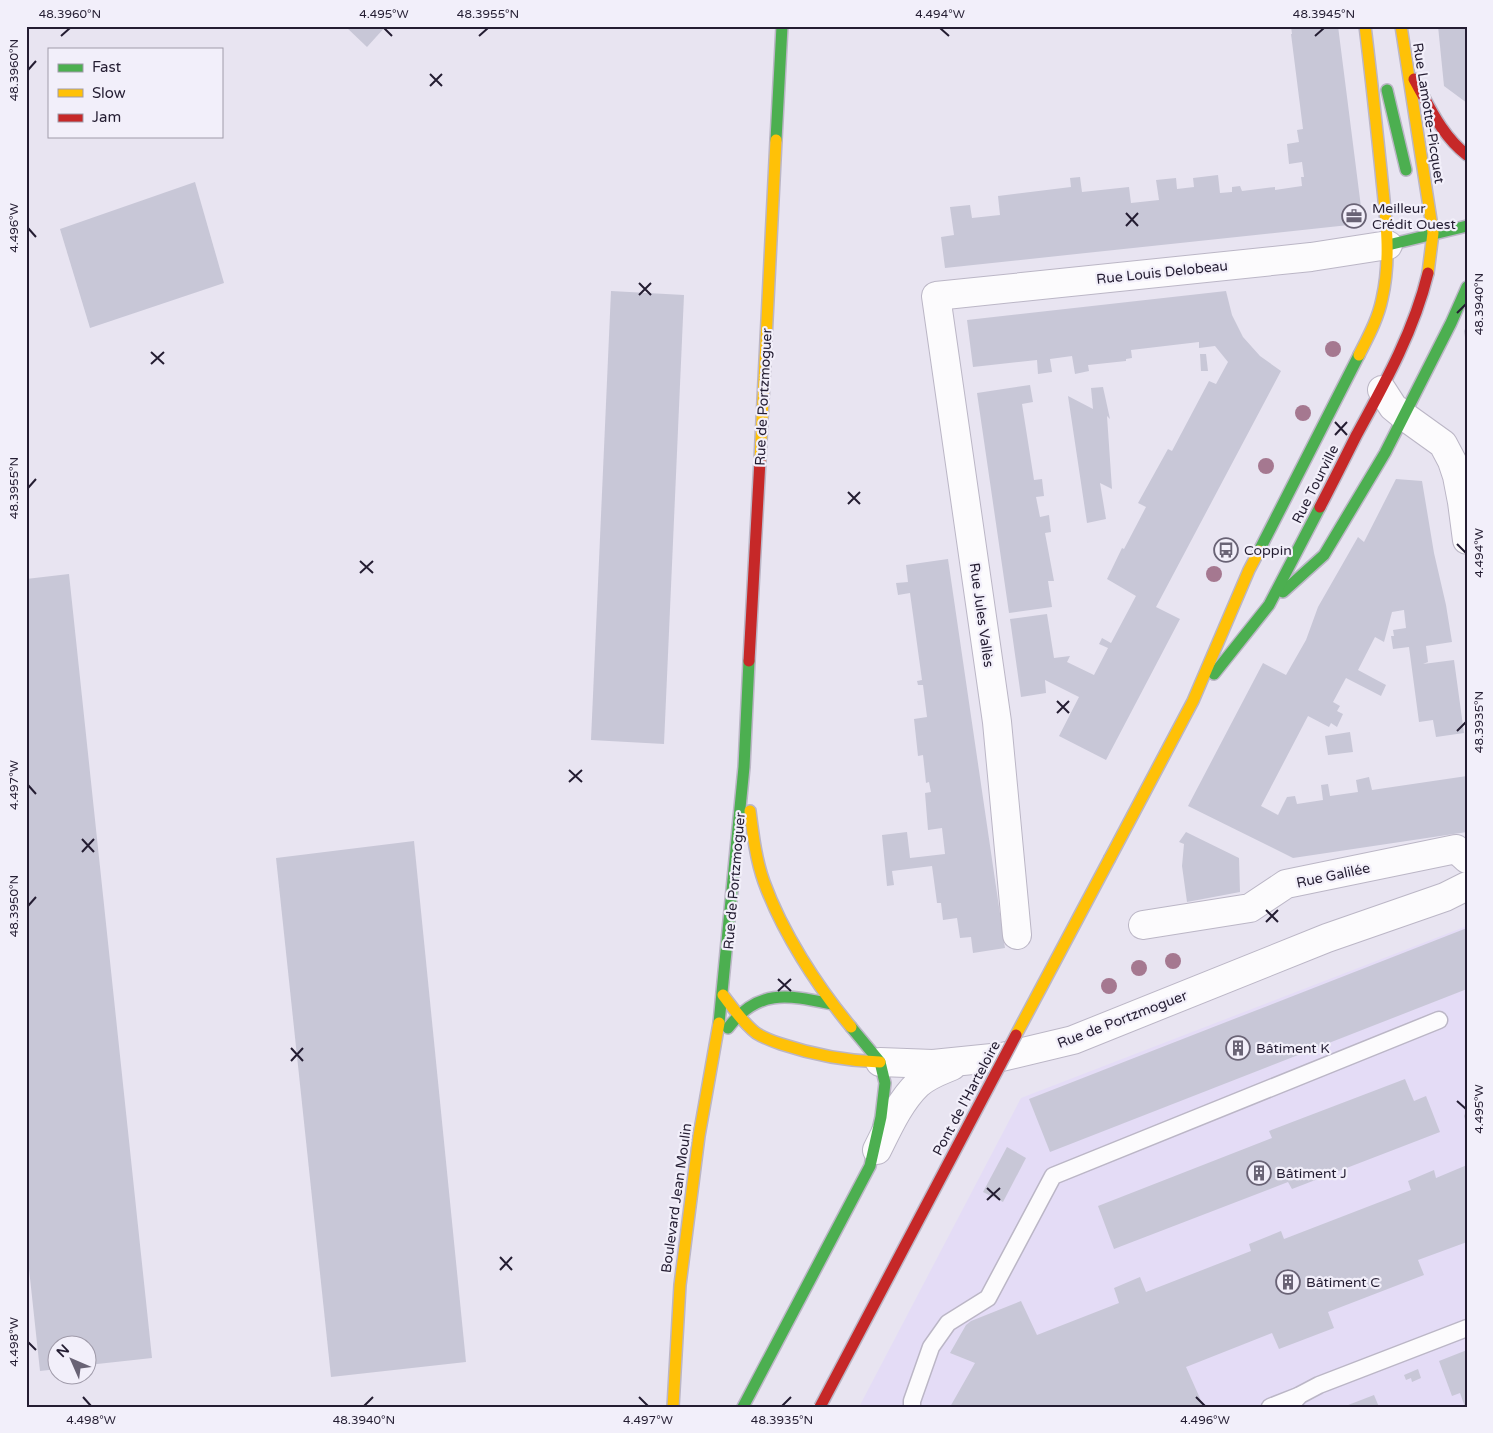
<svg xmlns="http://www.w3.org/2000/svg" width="1493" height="1433" font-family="'Varela Round',sans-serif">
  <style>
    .built { fill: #e4dcf6 }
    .building { fill: #c8c7d7 }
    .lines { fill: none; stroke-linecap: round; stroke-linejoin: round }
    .lane-casing { stroke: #bbb6c6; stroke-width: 19 }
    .street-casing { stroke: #bbb6c6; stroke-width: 30 }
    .fast-casing { stroke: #bbb6c6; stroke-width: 14 }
    .slow-casing { stroke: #bbb6c6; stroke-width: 14 }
    .jam-casing { stroke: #bbb6c6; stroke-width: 14 }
    .lane { stroke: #fcfbfd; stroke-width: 16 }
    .street { stroke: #fcfbfd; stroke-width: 28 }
    .fast { stroke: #4caf50; stroke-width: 11 }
    .slow { stroke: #ffc107; stroke-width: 11 }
    .jam { stroke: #c62828; stroke-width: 11 }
    .slow-bridge-casing { stroke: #bbb6c6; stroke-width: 14; stroke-linecap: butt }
    .jam-bridge-casing { stroke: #bbb6c6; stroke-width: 14; stroke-linecap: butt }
    .slow-bridge { stroke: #ffc107; stroke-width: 11 }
    .jam-bridge { stroke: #c62828; stroke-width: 11 }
    .tree { fill: #a57890 }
    .ticks { fill: none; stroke: #241d32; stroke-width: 2 }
    .labels { text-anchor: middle; stroke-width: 4.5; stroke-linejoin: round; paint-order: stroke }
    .street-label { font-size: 14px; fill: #241d32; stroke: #f2effa }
    .poi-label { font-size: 14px; fill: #241d32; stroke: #f2effa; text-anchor: start }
    .neatline { fill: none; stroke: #241d32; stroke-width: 2 }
    .ticks-label { font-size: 12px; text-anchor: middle; fill: #241d32 }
  </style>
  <rect width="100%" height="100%" fill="#e8e4f1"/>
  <path class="built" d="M1467,926V1407H859L1021,1098Z"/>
  <g class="building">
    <path d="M345,26H386L367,47Z"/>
    <path d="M1291,26H1338L1362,215L1358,224L945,268L941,237L954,235L950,207L970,205L972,218L1000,215L998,196L1071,187L1070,178L1080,177L1082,192L1129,187L1131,203L1159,200L1156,180L1176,178L1177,189L1194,187L1193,178L1218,175L1220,193L1232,192V187L1240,186L1242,191L1275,187V190L1302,186L1301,177H1304L1302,162L1289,164L1287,144L1299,142L1297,130L1303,129L1291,34H1292Z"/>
    <path d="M1438,26H1467V103L1444,86Z"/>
    <path d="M195,182L224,283L90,328L60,229Z"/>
    <path d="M611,291L684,295L664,744L591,740Z"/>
    <path d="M1226,291L1232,315L1243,337L1260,356L1281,371L1156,607L1180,619L1106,760L1059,736L1079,697L1045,680L1046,693L1021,697L1010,619L1047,614L1054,658L1070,656L1067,662L1094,675L1108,648L1099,644L1102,638L1111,643L1136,596L1107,579L1122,548L1124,549L1146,507L1138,503L1168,449L1172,451L1209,381L1216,384L1228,362L1215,346L1199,348V342L1131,350L1132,358L1126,359V361L1088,365L1089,371L1075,374L1072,356L1050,359L1052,372L1038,374L1037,360L973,367L967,320Z"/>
    <path d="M1467,325V343H1466L1464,331Z"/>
    <path d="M1200,354H1206L1208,371H1201Z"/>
    <path d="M1030,385L1033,402L1022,404L1034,480L1042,479L1044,496L1036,497L1040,517L1049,515L1051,532L1045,533L1054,581H1048L1052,607L1009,613L977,393Z"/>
    <path d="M1103,387L1110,419L1107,416L1112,489L1100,483L1106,519L1087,523L1068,396L1093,409L1091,388Z"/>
    <path d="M1396,479L1422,481L1434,553L1446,605L1452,642L1426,646L1428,662L1423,664L1454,660L1464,733L1436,737L1433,720L1419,722L1409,647L1393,649L1391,636H1394L1393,630L1406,628L1404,610L1392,612L1384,642L1375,637L1358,670L1386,685L1381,696L1346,678L1333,702L1340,706L1337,711L1343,714L1337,727L1331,723L1329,727L1308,716L1261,806L1278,815L1287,797L1295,796L1297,804L1323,800L1321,785L1328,784L1330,796L1358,792L1356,780L1369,777L1372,790L1467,776V832L1293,858L1188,806L1263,663L1286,675L1306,640L1318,607L1358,537L1364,542Z"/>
    <path d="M948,559L1005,948L973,953L971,937L960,938L957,918L943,920L941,903H937L932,866L892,871L894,885L887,886L882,835L907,832L910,858L945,854L942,828L928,830L925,793L931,792L929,782L926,783L923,755L918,756L914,719L927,717L923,685H918L917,681L922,680L910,593L898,595L896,583L908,582L906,565Z"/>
    <path d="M69,574L152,1358L88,1365V1346H58V1369L40,1371L26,1241V579Z"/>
    <path d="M1350,732L1353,752L1328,755L1325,736Z"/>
    <path d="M1186,832L1239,858L1240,892L1187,902L1182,866L1184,844L1179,842Z"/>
    <path d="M414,841L466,1362L331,1377L276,858Z"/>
    <path d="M1467,928V989L1050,1152L1029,1099Z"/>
    <path d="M1405,1079L1414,1101L1426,1096L1440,1132L1292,1189L1288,1182L1114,1249L1098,1206L1272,1138L1269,1131Z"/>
    <path d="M1467,1109V1126L1464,1116Z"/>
    <path d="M1007,1147L1026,1158L1003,1202L983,1192Z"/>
    <path d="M1467,1165V1242L1418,1260L1424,1275L1328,1312L1334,1328L1279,1349L1272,1333L1186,1367L1203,1405L1197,1407H950L975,1363L950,1353L966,1325L971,1321L1021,1301L1037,1335L1119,1303L1114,1288L1140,1277L1146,1292L1251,1251L1249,1244L1281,1231L1284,1239L1411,1190L1408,1181L1434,1170L1436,1178Z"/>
    <path d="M1467,1350V1407H1465L1460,1393L1452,1396L1439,1361Z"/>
    <path d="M1418,1369L1421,1378L1412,1382L1411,1378L1406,1380L1404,1375Z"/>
    <path d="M1374,1395L1379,1407H1343Z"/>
  </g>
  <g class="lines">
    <g class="lane-casing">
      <g id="lane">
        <path d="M912,1407V1401L931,1347L948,1323L988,1298L1053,1176L1439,1020"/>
        <path d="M1270,1407L1298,1396"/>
        <path d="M1289,1407L1300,1395L1319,1385L1467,1328"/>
      </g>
    </g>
    <g class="street-casing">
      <g id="street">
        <path d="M1382,390L1393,407L1404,416L1443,444L1452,461L1457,476L1462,502L1467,540"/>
        <path d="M1143,925L1250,908L1286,884L1456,849L1467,859"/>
        <path d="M1017,935L997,722L936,296L1311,257L1388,245"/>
        <path d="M880,1062L933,1064L1002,1057L1073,1040L1327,938L1445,897L1467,886"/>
        <path d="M877,1150C888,1128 900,1101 918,1084C928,1075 940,1071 952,1066"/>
      </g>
    </g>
    <g class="fast-casing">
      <g id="fast">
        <path d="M1387,90L1406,170"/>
        <path d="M776,140L782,26"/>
        <path d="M1388,245L1467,226"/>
        <path d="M1259,551L1359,355"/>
        <path d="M1283,592L1324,555L1385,453L1451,323L1467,287"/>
        <path d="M1214,674L1269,605L1320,507"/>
        <path d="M719,1023L744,767L749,661"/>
        <path d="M728,1028C758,988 788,995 832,1004"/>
        <path d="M743,1407L870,1166L881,1117L885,1083L880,1062L851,1027"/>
      </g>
    </g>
    <g class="slow-casing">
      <g id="slow">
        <path d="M1401,26L1433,233L1428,273"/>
        <path d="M1359,355C1368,337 1378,319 1382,299C1392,256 1385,213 1381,170C1376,122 1371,74 1365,26"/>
        <path d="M760,460L776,140"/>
        <path d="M750,811C753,835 756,860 764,882C782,932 817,986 851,1027"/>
        <path d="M1110,858L1193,701L1249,570L1259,551"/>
        <path d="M723,995C733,1008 743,1023 756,1033C764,1038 772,1041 781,1044C814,1055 845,1061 880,1062"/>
        <path d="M673,1407L680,1285L699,1136L719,1023"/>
      </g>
    </g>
    <g class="jam-casing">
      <g id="jam">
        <path d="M1414,79C1429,106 1442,136 1467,155"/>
        <path d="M1320,507C1332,484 1344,460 1356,436C1385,383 1414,331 1428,273"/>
        <path d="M749,661L760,460"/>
      </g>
    </g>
    <use href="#lane" class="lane"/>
    <use href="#street" class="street"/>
    <use href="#fast" class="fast"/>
    <use href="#slow" class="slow"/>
    <use href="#jam" class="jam"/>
    <g class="slow-bridge-casing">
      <path id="slow-bridge" d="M1016,1035L1110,858"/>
    </g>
    <g class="jam-bridge-casing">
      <path id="jam-bridge" d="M820,1407L1016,1035"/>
    </g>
    <use href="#slow-bridge" class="slow-bridge"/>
    <use href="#jam-bridge" class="jam-bridge"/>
  </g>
  <g class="tree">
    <circle cx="1333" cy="349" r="8"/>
    <circle cx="1303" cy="413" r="8"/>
    <circle cx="1266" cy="466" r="8"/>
    <circle cx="1214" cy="574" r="8"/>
    <circle cx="1173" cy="961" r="8"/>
    <circle cx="1139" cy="968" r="8"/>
    <circle cx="1109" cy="986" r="8"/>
  </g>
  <path class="ticks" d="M384,28L392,36M940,28L949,36M61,36L70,28M479,36L488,28M1315,36L1324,28M28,70L36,61M430,74L442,86M430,86L442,74M1126,213L1138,226M1126,226L1138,213M28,228L36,237M639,283L651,295M639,295L651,283M1457,313L1466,304M151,352L164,364M151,364L164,352M1335,422L1347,435M1335,435L1347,422M28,488L36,479M848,492L860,504M848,504L860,492M1457,544L1466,553M360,561L373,573M360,573L373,561M1057,701L1069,713M1057,713L1069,701M1457,731L1466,722M569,770L582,782M569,782L582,770M28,785L36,794M82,839L94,852M82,852L94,839M28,906L36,897M1266,910L1278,922M1266,922L1278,910M778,979L791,991M778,991L791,979M291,1048L303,1061M291,1061L303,1048M1457,1101L1466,1109M987,1188L1000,1200M987,1200L1000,1188M500,1257L512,1270M500,1270L512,1257M28,1342L36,1350M83,1397L91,1406M639,1397L648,1406M1196,1397L1205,1406M364,1406L373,1397M782,1406L791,1397"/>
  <defs>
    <g id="office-ring" transform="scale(1.25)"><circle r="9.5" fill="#f2effa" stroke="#696375" stroke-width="1.5"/><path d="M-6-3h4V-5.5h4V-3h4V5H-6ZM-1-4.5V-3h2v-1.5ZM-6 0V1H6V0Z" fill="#696375"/></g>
    <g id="bus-ring" transform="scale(1.25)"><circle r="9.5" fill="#f2effa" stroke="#696375" stroke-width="1.5"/><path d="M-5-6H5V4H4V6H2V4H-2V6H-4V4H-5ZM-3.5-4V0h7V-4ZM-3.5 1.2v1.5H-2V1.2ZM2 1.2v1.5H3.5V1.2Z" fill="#696375"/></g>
    <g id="building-ring" transform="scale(1.25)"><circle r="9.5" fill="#f2effa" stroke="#696375" stroke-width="1.5"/><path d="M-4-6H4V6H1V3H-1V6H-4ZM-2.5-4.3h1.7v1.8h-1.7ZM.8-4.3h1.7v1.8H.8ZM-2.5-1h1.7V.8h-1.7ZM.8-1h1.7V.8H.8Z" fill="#696375"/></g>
  </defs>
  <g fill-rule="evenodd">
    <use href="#office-ring" x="1354" y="216"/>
    <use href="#bus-ring" x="1226" y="550"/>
    <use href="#building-ring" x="1238" y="1048"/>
    <use href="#building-ring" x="1259" y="1173"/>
    <use href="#building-ring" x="1288" y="1282"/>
  </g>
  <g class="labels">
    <g class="street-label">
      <text transform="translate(1429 113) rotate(81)" y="5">Rue Lamotte-Picquet</text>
      <text transform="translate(1162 272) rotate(-6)" y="5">Rue Louis Delobeau</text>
      <text transform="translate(763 397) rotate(-87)" y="5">Rue de Portzmoguer</text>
      <text transform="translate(1315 484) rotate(-63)" y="5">Rue Tourville</text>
      <text transform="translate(982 615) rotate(82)" y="5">Rue Jules Vallès</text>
      <text transform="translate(1333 875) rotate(-12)" y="5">Rue Galilée</text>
      <text transform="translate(734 881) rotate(-85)" y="5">Rue de Portzmoguer</text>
      <text transform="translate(1122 1019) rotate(-21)" y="5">Rue de Portzmoguer</text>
      <text transform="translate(966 1098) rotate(-62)" y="5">Pont de l'Harteloire</text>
      <text transform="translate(676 1198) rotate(-82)" y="5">Boulevard Jean Moulin</text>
    </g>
    <g class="poi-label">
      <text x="1372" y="213">Meilleur<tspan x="1372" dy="16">Crédit Ouest</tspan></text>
      <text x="1244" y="555">Coppin</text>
      <text x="1256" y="1053">Bâtiment K</text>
      <text x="1276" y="1178">Bâtiment J</text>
      <text x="1306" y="1287">Bâtiment C</text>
    </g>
  </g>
  <rect width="1493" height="1433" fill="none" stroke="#f2effa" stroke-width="55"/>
  <rect x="48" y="48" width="175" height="90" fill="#f2effa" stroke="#a09baa"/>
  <rect x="58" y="64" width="25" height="8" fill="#4caf50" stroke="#a09baa"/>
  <text x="92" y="72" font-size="15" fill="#241d32">Fast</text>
  <rect x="58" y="89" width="25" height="8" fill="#ffc107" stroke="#a09baa"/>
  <text x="92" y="98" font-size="15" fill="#241d32">Slow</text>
  <rect x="58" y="114" width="25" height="8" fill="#c62828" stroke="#a09baa"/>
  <text x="92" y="122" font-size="15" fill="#241d32">Jam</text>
  <g transform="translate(72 1360) rotate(315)"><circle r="24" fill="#f2effa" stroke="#a09baa"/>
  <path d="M0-4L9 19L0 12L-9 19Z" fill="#696375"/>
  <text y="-8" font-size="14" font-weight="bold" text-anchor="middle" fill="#241d32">N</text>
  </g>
  <rect x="28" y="28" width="1438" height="1378" class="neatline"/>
  <g class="ticks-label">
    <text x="70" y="18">48.3960°N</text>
    <text x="384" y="18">4.495°W</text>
    <text x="488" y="18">48.3955°N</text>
    <text x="940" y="18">4.494°W</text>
    <text x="1324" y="18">48.3945°N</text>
    <text transform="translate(14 70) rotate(-90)" y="4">48.3960°N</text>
    <text transform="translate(14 228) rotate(-90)" y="4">4.496°W</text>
    <text transform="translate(1479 304) rotate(-90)" y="4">48.3940°N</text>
    <text transform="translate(14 488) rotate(-90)" y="4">48.3955°N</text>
    <text transform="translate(1479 553) rotate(-90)" y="4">4.494°W</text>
    <text transform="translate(1479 722) rotate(-90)" y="4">48.3935°N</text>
    <text transform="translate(14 785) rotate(-90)" y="4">4.497°W</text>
    <text transform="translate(14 906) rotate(-90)" y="4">48.3950°N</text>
    <text transform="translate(1479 1109) rotate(-90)" y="4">4.495°W</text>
    <text transform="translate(14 1342) rotate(-90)" y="4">4.498°W</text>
    <text x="91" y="1424">4.498°W</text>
    <text x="364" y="1424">48.3940°N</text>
    <text x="648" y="1424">4.497°W</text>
    <text x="782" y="1424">48.3935°N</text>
    <text x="1205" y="1424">4.496°W</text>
  </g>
</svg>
